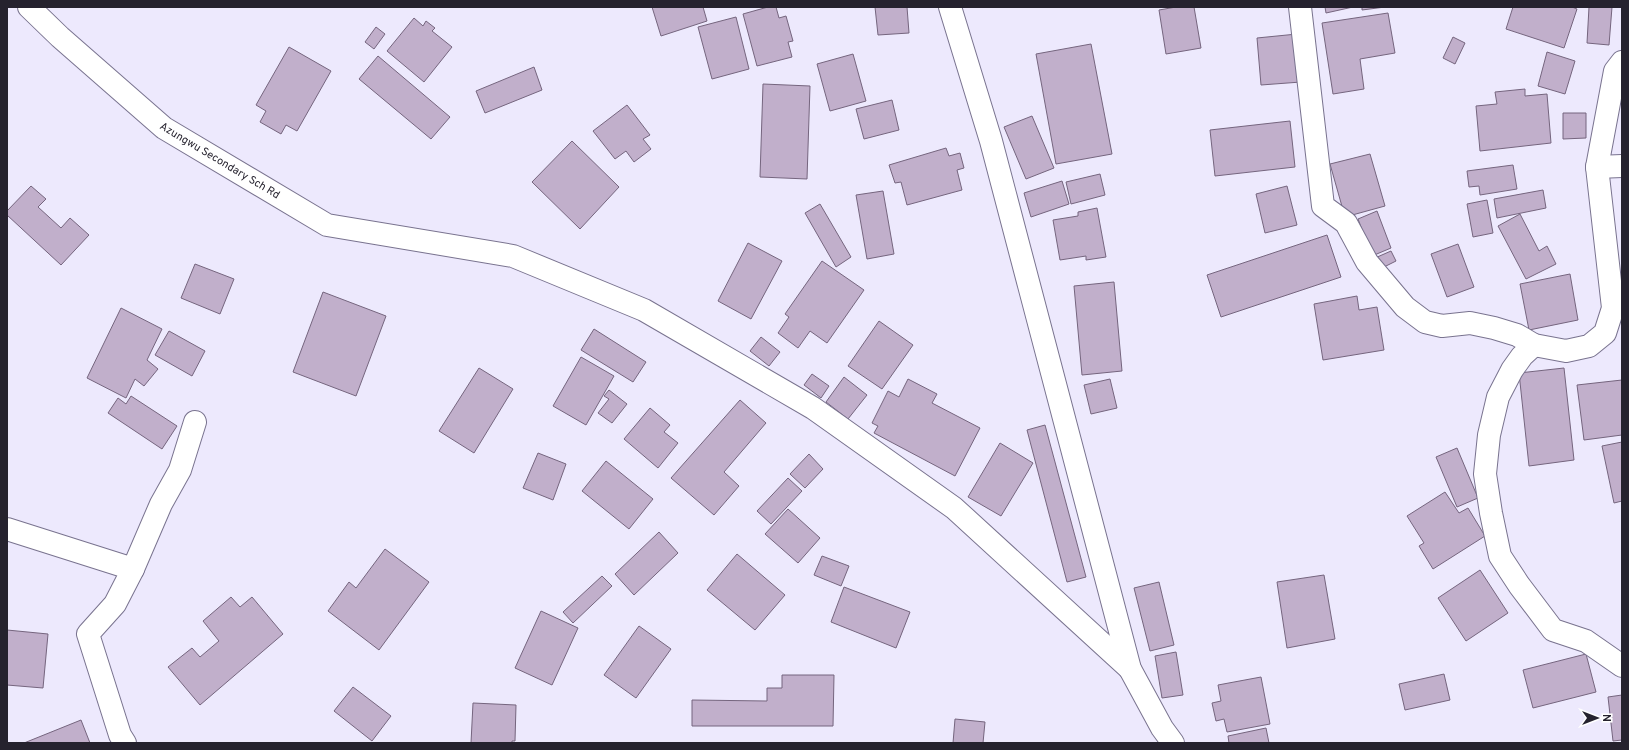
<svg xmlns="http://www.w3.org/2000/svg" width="1629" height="750" font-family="Overpass,sans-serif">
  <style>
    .building { fill: #c1afcb; stroke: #75657e }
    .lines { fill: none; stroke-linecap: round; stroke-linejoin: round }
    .minor-casing { stroke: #79738f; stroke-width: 24 }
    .minor { stroke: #fff; stroke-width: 22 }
    .labels { text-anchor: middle; stroke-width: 3; stroke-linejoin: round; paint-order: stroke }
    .street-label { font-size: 11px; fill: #25222e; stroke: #fff }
  </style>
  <rect width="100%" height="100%" fill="#ede9fd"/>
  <g class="building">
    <path d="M652,7H703L707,21L661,36Z"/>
    <path d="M768,7H776L779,18L786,16L793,41L788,42L792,57L757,66L743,14Z"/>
    <path d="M875,7H907L909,33L878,35Z"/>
    <path d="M1176,7H1194L1201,48L1166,54L1159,10Z"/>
    <path d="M1325,7H1353L1326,13Z"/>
    <path d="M1362,7H1385L1362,10Z"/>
    <path d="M1513,7H1572L1577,9L1564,48L1506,29Z"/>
    <path d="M1589,7H1612L1609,45L1587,43Z"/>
    <path d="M1388,13L1395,53L1360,59L1364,89L1333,94L1322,23Z"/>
    <path d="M736,17L749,69L712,79L698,27Z"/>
    <path d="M414,18L423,26L426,21L435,28L432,31L452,47L424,82L387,51Z"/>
    <path d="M376,27L385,34L374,49L365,42Z"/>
    <path d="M1297,34L1301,82L1261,85L1257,38Z"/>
    <path d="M1453,37L1465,43L1455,64L1443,58Z"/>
    <path d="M1091,44L1112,154L1056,164L1036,54Z"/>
    <path d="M289,47L331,71L297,131L286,125L281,134L260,122L266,111L256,105Z"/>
    <path d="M1547,52L1575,61L1565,94L1538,86Z"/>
    <path d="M853,54L866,101L830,111L817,64Z"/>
    <path d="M378,56L450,117L431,139L359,79Z"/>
    <path d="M534,67L542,90L485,113L476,91Z"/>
    <path d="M763,84L810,86L807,179L760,177Z"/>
    <path d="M1525,89V96L1547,94L1551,143L1480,151L1476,106L1497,104L1495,92Z"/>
    <path d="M892,100L899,130L864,139L856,109Z"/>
    <path d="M627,105L650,135L643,139L651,149L634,162L626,151L615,159L593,131Z"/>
    <path d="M1563,113H1586V138L1563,139Z"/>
    <path d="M1032,116L1054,168L1026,179L1004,127Z"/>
    <path d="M1290,121L1295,167L1215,176L1210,130Z"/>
    <path d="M572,141L619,187L580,229L532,182Z"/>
    <path d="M946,148L949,156L960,153L964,168L957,170L962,190L907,205L901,182L895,183L889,165Z"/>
    <path d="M1370,154L1385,206L1345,217L1330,164Z"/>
    <path d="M1513,165L1517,189L1480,195L1479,186L1469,187L1467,171Z"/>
    <path d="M1100,174L1105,195L1071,204L1066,182Z"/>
    <path d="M1062,181L1069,204L1031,217L1024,193Z"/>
    <path d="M31,186L46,199L38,207L61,228L70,218L89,235L61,265L7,215V211Z"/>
    <path d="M1287,186L1297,225L1265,233L1256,194Z"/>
    <path d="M1543,190L1546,208L1497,218L1494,199Z"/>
    <path d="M883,191L894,254L867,259L856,195Z"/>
    <path d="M1487,200L1493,233L1473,237L1467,204Z"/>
    <path d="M820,204L851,257L836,267L805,213Z"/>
    <path d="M1097,208L1106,257L1086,260V256L1060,260L1053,220L1078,216V212Z"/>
    <path d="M1377,211L1391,248L1372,256L1358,219Z"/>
    <path d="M1520,214L1539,251L1547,246L1556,264L1526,279L1498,226Z"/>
    <path d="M1327,235L1341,277L1221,317L1207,275Z"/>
    <path d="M748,243L782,261L751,319L718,301Z"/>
    <path d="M1458,244L1474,287L1447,297L1431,254Z"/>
    <path d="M1391,251L1396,261L1380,269L1375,258Z"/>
    <path d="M822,261L864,290L827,343L810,331L798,348L778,333L789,317L785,314Z"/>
    <path d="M195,264L234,279L220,314L181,298Z"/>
    <path d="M1570,274L1578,320L1529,330L1520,284Z"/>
    <path d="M1114,282L1122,371L1082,375L1074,286Z"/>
    <path d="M323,292L386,316L356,396L293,372Z"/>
    <path d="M1357,296L1359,310L1377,307L1384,350L1323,360L1314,304Z"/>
    <path d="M121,308L162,329L147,360L158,369L144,386L135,379L126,398L87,378Z"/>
    <path d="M879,321L913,345L882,389L848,366Z"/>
    <path d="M594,329L646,362L633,382L581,350Z"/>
    <path d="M169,331L205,351L192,376L155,355Z"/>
    <path d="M761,337L780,352L769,366L750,351Z"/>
    <path d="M581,357L614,376L586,425L553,406Z"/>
    <path d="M479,368L513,389L474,453L439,431Z"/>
    <path d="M1564,368L1574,460L1529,466L1519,373Z"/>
    <path d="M812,374L829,386L821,398L804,385Z"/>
    <path d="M844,377L867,395L848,419L826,402Z"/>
    <path d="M908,379L937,394L932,403L980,428L955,476L874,433L878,426L872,423L888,391L899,397Z"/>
    <path d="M1110,379L1117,408L1091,414L1084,385Z"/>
    <path d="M1622,380V435L1584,440L1577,385Z"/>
    <path d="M609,390L627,404L612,423L598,413L609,399L604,396Z"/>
    <path d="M131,396L177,426L162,449L108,413L118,398L126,404Z"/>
    <path d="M740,400L766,423L724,472L739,486L714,515L671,478Z"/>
    <path d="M650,408L670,425L664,432L678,443L658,468L624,439Z"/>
    <path d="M1045,425L1086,577L1067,582L1027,430Z"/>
    <path d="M1622,442V501L1614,503L1602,446Z"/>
    <path d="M1000,443L1033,463L1001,516L968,497Z"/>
    <path d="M1457,448L1478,498L1457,507L1436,457Z"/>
    <path d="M538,453L566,464L553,500L523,488Z"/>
    <path d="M809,454L823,469L805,488L790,474Z"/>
    <path d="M606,461L653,499L629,529L582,491Z"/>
    <path d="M788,478L802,491L771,524L757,511Z"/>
    <path d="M1445,492L1459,513L1468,508L1485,536L1433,569L1419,546L1424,543L1407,516Z"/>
    <path d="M788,509L820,538L798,563L765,534Z"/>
    <path d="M659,532L678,553L634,595L615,574Z"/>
    <path d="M385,549L429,582L379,650L328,611L349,582L356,588Z"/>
    <path d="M737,554L785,595L755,630L707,590Z"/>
    <path d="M822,556L849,566L841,586L814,575Z"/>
    <path d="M1480,570L1508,613L1466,641L1438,598Z"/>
    <path d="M1324,575L1335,639L1287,648L1277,582Z"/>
    <path d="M602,576L612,586L573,623L563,612Z"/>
    <path d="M1159,582L1174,645L1150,651L1134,588Z"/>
    <path d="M844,587L910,612L896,648L831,622Z"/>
    <path d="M231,597L240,607L252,597L283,634L200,705L168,667L192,648L200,657L219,641L203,621Z"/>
    <path d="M541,611L578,628L552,685L515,668Z"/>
    <path d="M639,626L671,649L636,698L604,675Z"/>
    <path d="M7,630L48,634L43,688L7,685Z"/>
    <path d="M1176,652L1183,695L1162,698L1155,656Z"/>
    <path d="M1586,654L1596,692L1533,708L1523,670Z"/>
    <path d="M1444,674L1450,700L1405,710L1399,684Z"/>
    <path d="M782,675H834L833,726H692V700L767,701V688H782Z"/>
    <path d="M1261,677L1270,724L1227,732L1224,719L1216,721L1212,703L1221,701L1218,685Z"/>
    <path d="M353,687L391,716L372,741L334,711Z"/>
    <path d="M1622,695V740L1613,741L1608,697Z"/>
    <path d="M473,703L516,705L515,741H512V743H471Z"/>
    <path d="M955,719L985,722L983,743H953Z"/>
    <path d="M81,720L90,743H24Z"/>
    <path d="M1266,728L1269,743H1229L1228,736Z"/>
  </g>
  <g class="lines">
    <g class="minor-casing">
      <g id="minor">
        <path d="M29,7L60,37L164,128L327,225L513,256L644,310L813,408L954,508L1130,669"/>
        <path d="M950,7L991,141L1130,669L1162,728L1173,743"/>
        <path d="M1300,7L1323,206L1346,223L1367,262L1405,307L1425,322L1442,326L1470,323L1494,328L1517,335L1534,345L1566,351L1589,346L1605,333L1613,308L1597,167L1615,71L1622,62"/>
        <path d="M1597,167L1622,166"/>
        <path d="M1534,345L1522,356L1512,370L1498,397L1489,435L1485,474L1491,513L1500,556L1519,585L1553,630L1586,641L1622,666"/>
        <path d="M7,529L133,569"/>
        <path d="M125,743L120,735L88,634L115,604L133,569L161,504L180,470L195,422"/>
      </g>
    </g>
    <use href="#minor" class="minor"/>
  </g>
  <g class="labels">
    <g class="street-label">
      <text transform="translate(220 160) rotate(31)" y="4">Azungwu Secondary Sch Rd</text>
    </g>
  </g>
  <rect width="1629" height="750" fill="none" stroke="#25222e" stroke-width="16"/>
  <g transform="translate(1597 718) rotate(90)" stroke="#ffffff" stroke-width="3" paint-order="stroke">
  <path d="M0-3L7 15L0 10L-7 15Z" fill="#25222e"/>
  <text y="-6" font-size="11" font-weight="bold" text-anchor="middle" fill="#25222e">N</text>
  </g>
</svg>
